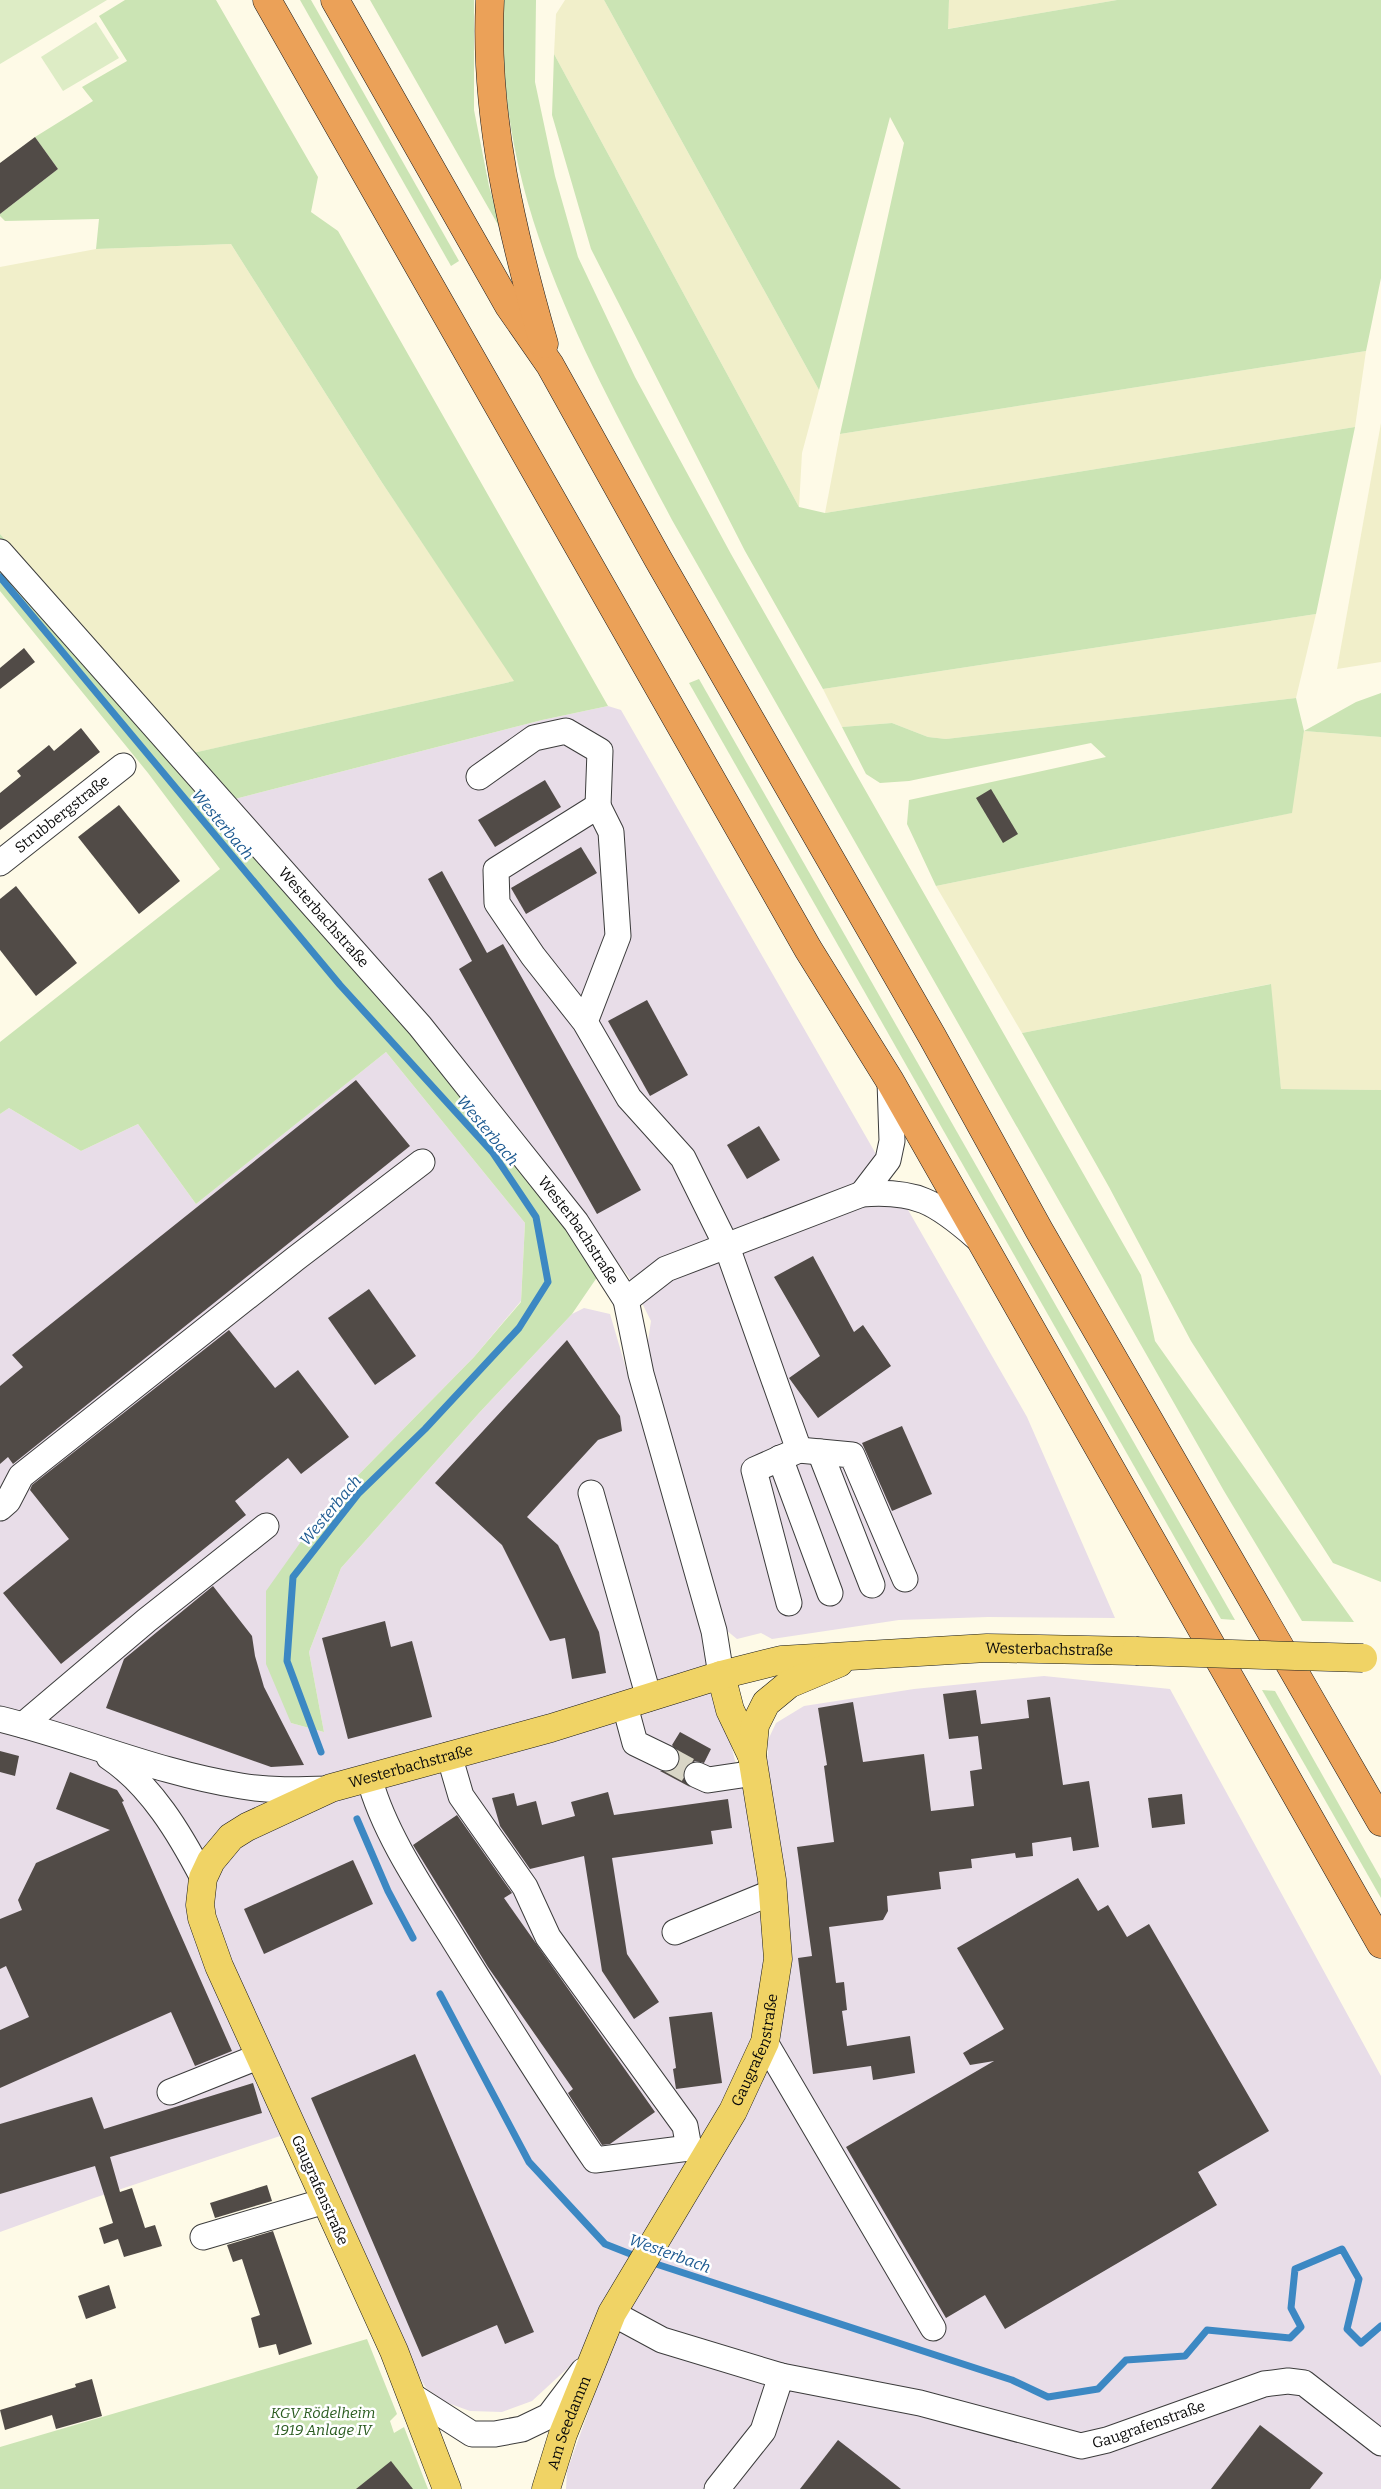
<svg xmlns="http://www.w3.org/2000/svg" width="1381" height="2489" font-family="Bitter,serif">
  <style>
    .industrial { fill: #e8dde8 }
    .farmland { fill: #f1efca }
    .green { fill: #cbe4b4 }
    .pitch { fill: #ddecc5 }
    .lines { fill: none; stroke-linecap: round; stroke-linejoin: round }
    .stream { stroke: #3c88c3; stroke-width: 7 }
    .building { fill: #514b47 }
    .minor-tunnel { stroke: #d9d6c6; stroke-width: 25; stroke-dasharray: 25 12; stroke-linecap: butt }
    .minor-casing { stroke: #3c3c3c; stroke-width: 27 }
    .major-casing { stroke: #1a1a1a; stroke-width: 29 }
    .highway-casing { stroke: #1a1a1a; stroke-width: 29 }
    .minor { stroke: #fff; stroke-width: 25 }
    .major { stroke: #f0d365; stroke-width: 28 }
    .highway { stroke: #eba158; stroke-width: 28 }
    .major-bridge-casing { stroke: #1a1a1a; stroke-width: 29; stroke-linecap: butt }
    .major-bridge { stroke: #f0d365; stroke-width: 28 }
    .labels { text-anchor: middle; stroke-width: 5; stroke-linejoin: round; paint-order: stroke }
    .street-label { font-size: 15px; fill: #090909; stroke: #fff }
    .park-label { font-size: 15px; font-style: italic; fill: #295b1f; stroke: #fff }
    .water-label { font-size: 16px; font-style: italic; fill: #1d5a91; stroke: #fff }
  </style>
  <rect width="100%" height="100%" fill="#fefae7"/>
  <g class="industrial">
    <path d="M608,706L621,710L1027,1417L1115,1618L988,1617L899,1620L772,1639L761,1633L737,1639L726,1630L650,1374L647,1348L651,1321L629,1277L588,1225L235,799L542,720Z"/>
    <path d="M386,1052L525,1223L521,1301L474,1357L322,1512L291,1723L324,1732L309,1652L341,1568L479,1413L572,1314L584,1308L610,1314L704,1634L737,1769L768,1756V1740L776,1723L804,1706L914,1689L1044,1676L1170,1689L1381,2076V2489H566L567,2471L622,2318L532,2401L502,2412L470,2411L445,2402L426,2388L280,2136L94,2198L0,2232V1114L9,1108L81,1151L138,1124L196,1204Z"/>
  </g>
  <g class="farmland">
    <path d="M565,0H604L819,390L802,453L799,507L554,54L556,14Z"/>
    <path d="M949,0H1117L947,29Z"/>
    <path d="M231,244L381,481L515,681L193,753L0,534V267L96,249Z"/>
    <path d="M1366,351L1355,427L825,513L840,434Z"/>
    <path d="M1381,423V662L1337,669Z"/>
    <path d="M1316,614L1296,698L946,739L928,737L892,723L842,727L823,689Z"/>
    <path d="M1304,731L1381,737V1090L1281,1089L1270,984L1022,1033L936,886L1291,813Z"/>
  </g>
  <g class="green">
    <path d="M125,0H216L318,177L311,212L338,231L608,706L542,720L235,799L602,1270L572,1314L479,1413L341,1568L309,1652L324,1732L291,1723L266,1664V1591L322,1512L474,1357L521,1302L525,1223L386,1052L196,1204L138,1124L81,1151L9,1108L0,1114V1042L220,869L148,773L0,591V534L193,753L514,681L381,481L231,244L96,249L99,219L5,221L0,216V214L58,169L35,137L93,101L82,87L127,61L99,16Z"/>
    <path d="M300,0H311L459,261L451,266Z"/>
    <path d="M370,0H474V110L489,186L501,230Z"/>
    <path d="M504,0H536L535,82L555,176L578,257L635,377L731,554L1141,1275L1155,1341L1354,1622L1302,1621L1224,1491L672,520C584,352 493,197 504,0Z"/>
    <path d="M604,0H949L948,29L1117,0H1381V278L1366,351L840,434L904,143L890,117L819,390Z"/>
    <path d="M554,54L799,507L825,513L1355,427L1316,614L823,689L745,551L591,249L552,115Z"/>
    <path d="M699,679L1235,1620L1221,1619L689,683Z"/>
    <path d="M1381,693V737L1304,731L1292,813L936,886L907,824L909,800L1106,757L1091,743L909,781L880,783L866,774L842,727L892,723L928,737L946,739L1296,698L1304,731L1356,702Z"/>
    <path d="M1271,984L1281,1089L1381,1090V1582L1333,1563L1191,1341L1109,1187L1022,1033Z"/>
    <path d="M1262,1690L1275,1691L1381,1879V1898Z"/>
    <path d="M367,2339L397,2414L390,2421L394,2433L404,2427L428,2489H0V2447Z"/>
  </g>
  <g class="pitch">
    <path d="M0,0H107L0,64Z"/>
    <path d="M96,22L119,58L63,91L41,57Z"/>
  </g>
  <g class="lines">
    <g class="stream">
      <path d="M0,577L340,985L493,1153L536,1217L548,1282L519,1328L425,1429L358,1494L293,1577L287,1661L321,1752"/>
      <path d="M357,1819L388,1891L413,1938"/>
      <path d="M440,1994L529,2162L605,2244L638,2257"/>
      <path d="M650,2262L1012,2380L1048,2397L1098,2389L1126,2360L1185,2356L1207,2330L1290,2338L1301,2327L1291,2308L1295,2269L1342,2249L1359,2279L1347,2329L1361,2343L1381,2326"/>
    </g>
  </g>
  <g class="building">
    <path d="M35,137L58,169L0,214V163Z"/>
    <path d="M24,648L35,662L0,689V668Z"/>
    <path d="M81,728L100,752L0,830V793L21,776L17,771L49,745L54,751Z"/>
    <path d="M545,780L561,807L495,847L478,820Z"/>
    <path d="M991,789L1018,834L1003,843L976,798Z"/>
    <path d="M119,805L180,881L139,914L78,837Z"/>
    <path d="M581,847L597,873L526,914L511,888Z"/>
    <path d="M442,871L487,953L503,944L641,1190L597,1214L459,969L472,961L428,879Z"/>
    <path d="M16,886L77,963L36,996L0,950V899Z"/>
    <path d="M647,1000L688,1075L650,1096L608,1021Z"/>
    <path d="M356,1080L410,1146L13,1464L8,1457L0,1464V1386L23,1367L12,1355Z"/>
    <path d="M759,1126L780,1160L747,1179L727,1145Z"/>
    <path d="M813,1256L854,1332L863,1325L891,1366L818,1418L789,1378L820,1356L774,1277Z"/>
    <path d="M369,1289L416,1356L375,1385L328,1318Z"/>
    <path d="M229,1330L275,1388L298,1370L349,1437L301,1474L288,1458L235,1501L246,1515L61,1664L3,1593L69,1539L30,1490L32,1485Z"/>
    <path d="M567,1340L620,1416L622,1431L598,1440L527,1517L558,1545L599,1632L606,1673L572,1679L565,1638L550,1641L502,1545L435,1483Z"/>
    <path d="M902,1426L932,1494L892,1511L862,1443Z"/>
    <path d="M213,1586L252,1636L255,1656L264,1687L304,1765L271,1767L106,1708L124,1659Z"/>
    <path d="M385,1621L391,1647L412,1641L432,1717L348,1739L322,1638Z"/>
    <path d="M976,1690L981,1724L1029,1718L1027,1700L1050,1697L1063,1785L1089,1781L1099,1847L1073,1851L1071,1837L1032,1843L1033,1856L1016,1858L1015,1853L971,1859L972,1868L939,1872L941,1889L887,1896L888,1911L883,1920L829,1927L836,1983L844,1982L847,2010L842,2011L847,2046L910,2036L915,2073L873,2080L871,2066L813,2074L798,1958L812,1956L797,1847L834,1842L824,1766L827,1765L818,1708L853,1702L863,1762L924,1754L931,1811L974,1806L970,1771L982,1769L978,1736L949,1739L943,1694Z"/>
    <path d="M680,1732L711,1749L704,1763L695,1761L684,1769L683,1777L690,1787L660,1771L674,1770L679,1765L680,1756L672,1745Z"/>
    <path d="M0,1751L19,1756L15,1776L0,1772Z"/>
    <path d="M70,1772L117,1790L124,1801L122,1802L232,2051L195,2066L171,2012L0,2088V2030L29,2017L6,1966L0,1969V1919L22,1910L18,1900L36,1863L110,1830L56,1809Z"/>
    <path d="M608,1792L614,1815L728,1799L732,1828L711,1831L713,1844L612,1858L627,1954L659,2002L634,2019L602,1971L584,1856L530,1869L500,1826L492,1798L514,1793L517,1806L536,1801L542,1825L575,1816L571,1802Z"/>
    <path d="M1182,1794L1185,1824L1152,1828L1148,1798Z"/>
    <path d="M457,1815L512,1893L504,1898L655,2112L610,2144L602,2145L571,2098L568,2093L573,2089L488,1967L413,1845Z"/>
    <path d="M353,1860L373,1904L264,1954L244,1909Z"/>
    <path d="M1078,1878L1098,1911L1108,1905L1127,1937L1149,1924L1269,2131L1198,2172L1217,2205L1005,2329L985,2295L946,2318L846,2147L994,2061L970,2065L963,2053L1004,2029L957,1948Z"/>
    <path d="M712,2012L722,2083L676,2089L673,2069L676,2068L669,2017Z"/>
    <path d="M415,2054L534,2332L505,2344L497,2325L422,2357L311,2098Z"/>
    <path d="M253,2083L262,2113L110,2157L120,2192L132,2188L145,2228L155,2225L162,2246L124,2257L118,2239L104,2244L99,2228L113,2223L95,2166L0,2194V2124L92,2097L104,2129Z"/>
    <path d="M267,2185L272,2201L215,2218L210,2203Z"/>
    <path d="M273,2231L312,2344L279,2355L276,2344L259,2348L251,2318L260,2315L242,2259L233,2262L227,2245Z"/>
    <path d="M109,2285L116,2308L86,2319L78,2296Z"/>
    <path d="M92,2379L102,2416L56,2429L52,2415L5,2430L0,2410L76,2387L75,2384Z"/>
    <path d="M1260,2425L1323,2473L1310,2489H1211Z"/>
    <path d="M838,2440L901,2489H800Z"/>
    <path d="M391,2461L413,2489H356Z"/>
  </g>
  <g class="lines">
    <path class="minor-tunnel" d="M666,1758L697,1775"/>
    <g class="minor-casing">
      <g id="minor">
        <path id="s1" d="M0,552L420,1026L576,1222L626,1300L641,1374L714,1631L721,1675"/>
        <path d="M479,777L534,738L566,731L600,751L598,806"/>
        <path id="s2" d="M0,863L123,766"/>
        <path d="M585,1022L533,956L497,903L496,870L598,806L611,832L618,936L585,1022L629,1098L683,1158L727,1247L799,1450L754,1470L789,1603"/>
        <path d="M862,1194L888,1160L892,1141L890,1081"/>
        <path d="M626,1300L666,1269L862,1194C916,1190 936,1202 976,1237"/>
        <path d="M799,1450L852,1455L905,1579"/>
        <path d="M820,1452L872,1585"/>
        <path d="M780,1458L830,1593"/>
        <path d="M591,1493L649,1698"/>
        <path d="M0,1508L8,1501L21,1476L295,1259L422,1162"/>
        <path d="M625,1706L635,1743L666,1758"/>
        <path d="M0,1719C81,1739 158,1773 241,1786C270,1791 299,1790 328,1789"/>
        <path d="M23,1725L147,1620L266,1526"/>
        <path d="M449,1755L461,1796L525,1887L548,1937L685,2126L689,2148L703,2156"/>
        <path d="M109,1757C151,1785 180,1834 203,1878"/>
        <path d="M697,1775L708,1780L755,1773"/>
        <path d="M369,1777C383,1832 424,1892 454,1940C500,2014 546,2088 595,2160L689,2148"/>
        <path d="M675,1932L773,1892"/>
        <path d="M765,2042L933,2328"/>
        <path d="M170,2092L260,2056"/>
        <path d="M203,2237L325,2201"/>
        <path d="M612,2313L662,2340L781,2376"/>
        <path d="M411,2395L472,2434H495L522,2429L549,2416L583,2371"/>
        <path id="s3" d="M717,2489L763,2431L781,2376L920,2403L1081,2446L1107,2440L1264,2384L1288,2381L1304,2383L1381,2443"/>
      </g>
    </g>
    <g class="major-casing">
      <g id="major">
        <path d="M721,1675L730,1710L752,1756"/>
        <path id="s4" d="M447,2489L394,2351L219,1966L202,1918L200,1905L203,1878L211,1861L231,1837L247,1827L331,1788L551,1728L721,1675L781,1660L987,1648L1136,1651"/>
        <path id="s5" d="M546,2489L563,2434L612,2313L733,2111L765,2042L778,1959L772,1880L752,1756L755,1725L766,1703L789,1684L839,1663"/>
      </g>
    </g>
    <g class="highway-casing">
      <g id="highway">
        <path d="M267,0L808,949L890,1081L1381,1944"/>
        <path d="M335,0L509,306L550,365L658,559L932,1036L1039,1230L1381,1822"/>
        <path d="M490,0C484,116 512,233 544,344"/>
      </g>
    </g>
    <use href="#minor" class="minor"/>
    <use href="#major" class="major"/>
    <use href="#highway" class="highway"/>
    <g class="major-bridge-casing">
      <path id="major-bridge" d="M1136,1651L1363,1658"/>
    </g>
    <use href="#major-bridge" class="major-bridge"/>
  </g>
  <g class="labels">
    <g class="street-label">
      <text dy="5" stroke="none"><textPath href="#s2" startOffset="79">Strubbergstraße</textPath></text>
      <text dy="5" stroke="none"><textPath href="#s1" startOffset="488">Westerbachstraße</textPath></text>
      <text dy="5" stroke="none"><textPath href="#s1" startOffset="892">Westerbachstraße</textPath></text>
      <text dy="5" stroke="none"><textPath href="#s4" startOffset="1560">Westerbachstraße</textPath></text>
      <text dy="5" stroke="none"><textPath href="#s4" startOffset="906">Westerbachstraße</textPath></text>
      <text dy="5" stroke="none"><textPath href="#s5" startOffset="489">Gaugrafenstraße</textPath></text>
      <text transform="translate(320 2190) rotate(66)" y="5">Gaugrafenstraße</text>
      <text dy="5" stroke="none"><textPath href="#s5" startOffset="70">Am Seedamm</textPath></text>
      <text dy="5" stroke="none"><textPath href="#s3" startOffset="511">Gaugrafenstraße</textPath></text>
    </g>
    <g class="park-label">
      <text x="323" y="2418">KGV Rödelheim<tspan x="323" dy="17">1919 Anlage IV</tspan></text>
    </g>
    <g class="water-label">
      <text transform="translate(223 824) rotate(50)" y="6">Westerbach</text>
      <text transform="translate(488 1130) rotate(50)" y="6">Westerbach</text>
      <text transform="translate(330 1510) rotate(-50)" y="6">Westerbach</text>
      <text transform="translate(670 2253) rotate(20)" y="6">Westerbach</text>
    </g>
  </g>
</svg>
